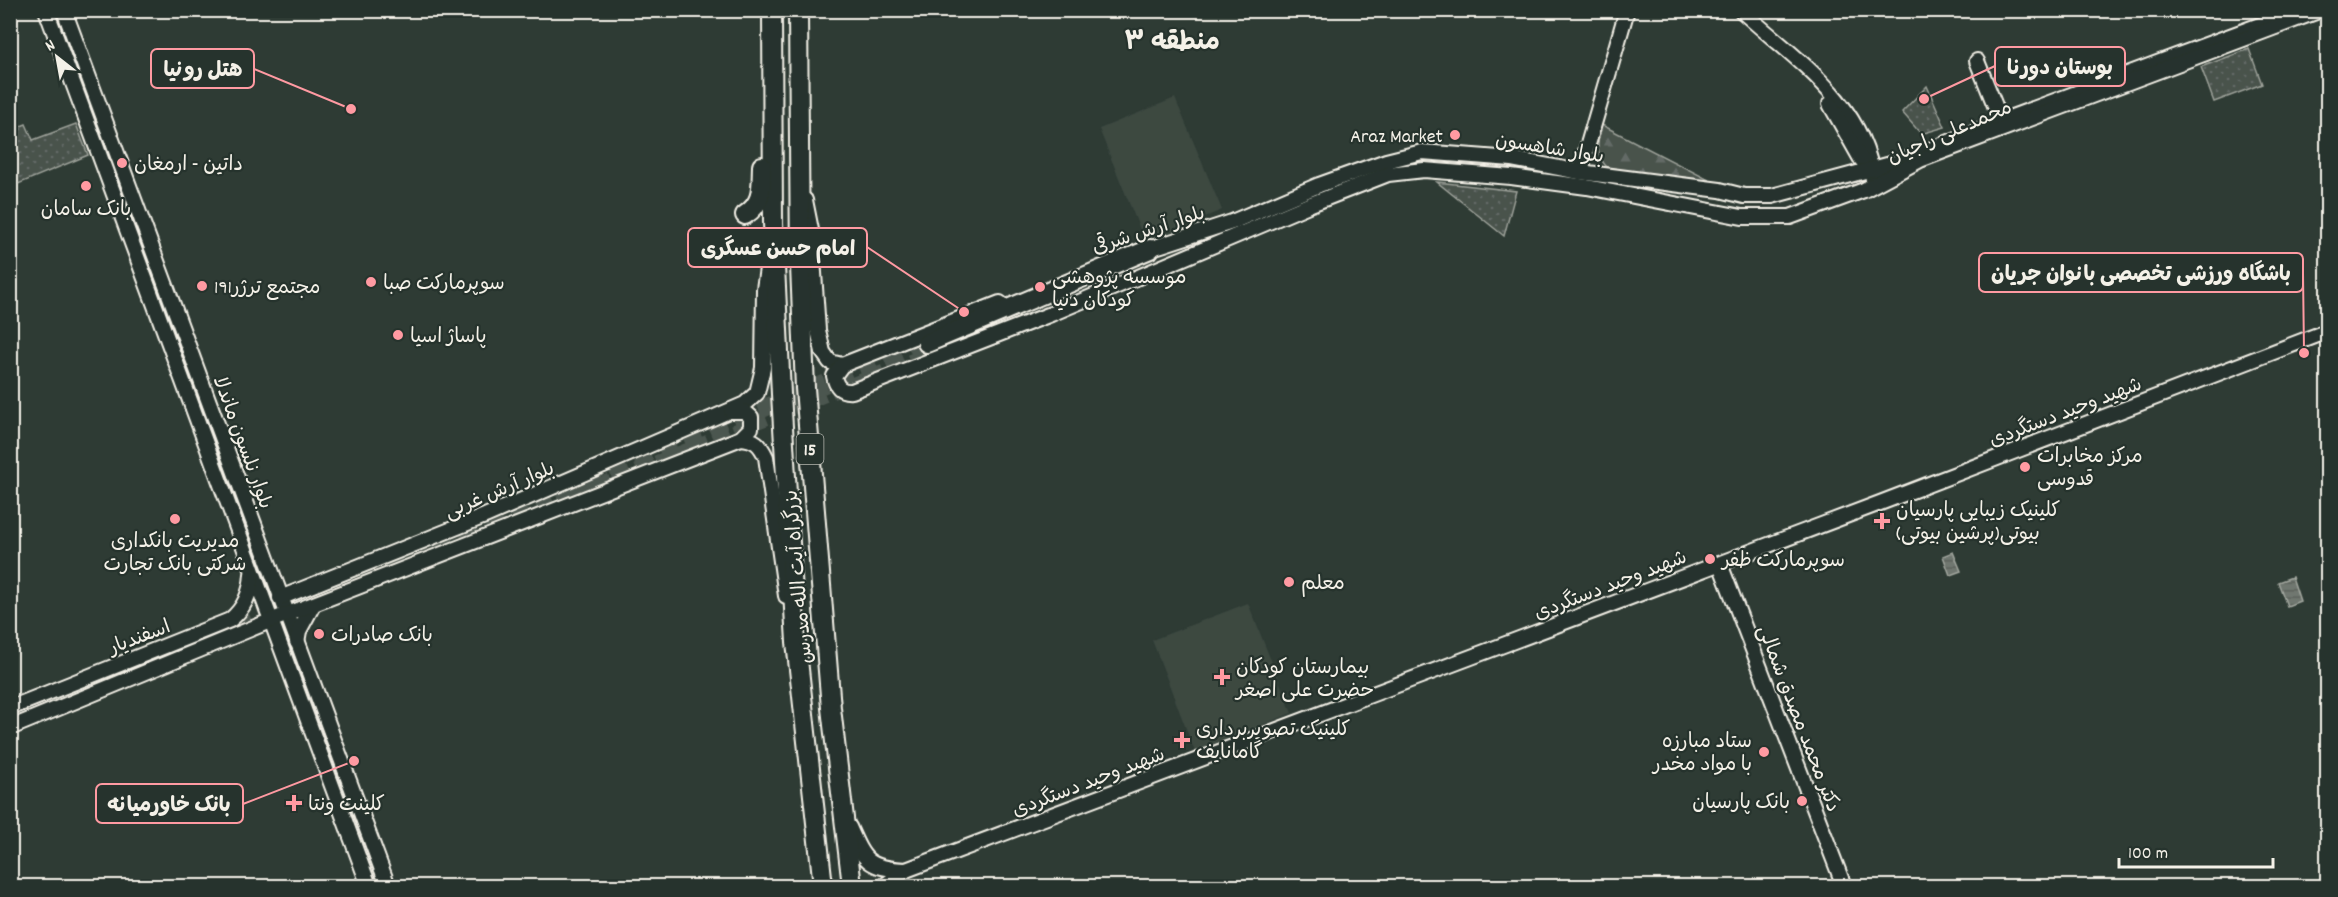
<svg xmlns="http://www.w3.org/2000/svg" width="2338" height="897" font-family="Dekko,'Playpen Sans Arabic',sans-serif">
  <style>
    .built { fill: #3c4841 }
    .grass { fill: url(#grass-dots); stroke: #9ea29a; stroke-width: 1.5 }
    .forest { fill: url(#forest-firs); stroke: #9ea29a; stroke-width: 1.5 }
    .water { fill: url(#water-rules); stroke: #a4a8a0; stroke-width: 1.5 }
    .lines { fill: none; stroke-linecap: round; stroke-linejoin: round }
    .secondary-tunnel { stroke: #4c564f; stroke-width: 14; stroke-dasharray: 14 7; stroke-linecap: butt }
    .highway-tunnel { stroke: #4c564f; stroke-width: 18; stroke-dasharray: 18 9; stroke-linecap: butt }
    .secondary-casing { stroke: #f4f1e8; stroke-width: 18 }
    .highway-casing { stroke: #f4f1e8; stroke-width: 22 }
    .secondary { stroke: #26332d; stroke-width: 14 }
    .highway { stroke: #26332d; stroke-width: 18 }
    .poi-dot { fill: #ff9aa2; stroke: #26332d; stroke-width: 2 }
    .labels { text-anchor: middle; stroke-width: 4.5; stroke-linejoin: round; paint-order: stroke }
    .shield { fill: #26332d; stroke: #b6b8b0; stroke-width: 1.5 }
    .shield-label { font-size: 18px; font-weight: bold; fill: #f4f1e8 }
    .street-label { font-size: 20px; fill: #f4f1e8; stroke: #26332d }
    .poi-label { font-size: 20px; fill: #f4f1e8; stroke: #26332d; text-anchor: start }
    .district-label { font-size: 26px; font-weight: bold; fill: #f4f1e8; stroke: #26332d }
    .leader { fill: none; stroke: #ff9aa2; stroke-width: 2 }
    .callout-dot { fill: #ff9aa2; stroke: #26332d; stroke-width: 2 }
    .callout { fill: #26332d; stroke: #ff9aa2; stroke-width: 2 }
    .callout-label { font-size: 21px; text-anchor: middle; font-weight: bold; fill: #f4f1e8 }
  </style>
  <defs>
    <pattern id="grass-dots" width="8" height="8" patternUnits="userSpaceOnUse" patternTransform="scale(1.5)"><rect width="8" height="8" fill="#48524c"/><path d="M2 2h.1M6 6h.1" fill="none" stroke="#636b66" stroke-width="1.8" stroke-linecap="round"/></pattern>
    <pattern id="forest-firs" width="22" height="20" patternUnits="userSpaceOnUse" patternTransform="scale(1.5)"><rect width="22" height="20" fill="#48524c"/><path d="M5 1l3.5 6h-7zM16 11l3.5 6h-7z" fill="#636b66"/></pattern>
    <pattern id="water-rules" width="6" height="5" patternUnits="userSpaceOnUse" patternTransform="scale(1.5)"><rect width="6" height="5" fill="#6f7770"/><path d="M0 2.5h6" fill="none" stroke="#5c605b"/></pattern>
  </defs>
  <rect width="100%" height="100%" fill="#2e3b34"/>
  <filter id="ink" filterUnits="userSpaceOnUse"><feTurbulence type="fractalNoise" baseFrequency=".0167" numOctaves="2"/><feDisplacementMap in="SourceGraphic" scale="12" xChannelSelector="R" yChannelSelector="G"/><feConvolveMatrix kernelMatrix="1 2 1 2 8 2 1 2 1" color-interpolation-filters="sRGB"/></filter>
  <g filter="url(#ink)">
    <g class="built">
      <path d="M1175,98L1222,210L1145,242L1099,129Z"/>
      <path d="M1248,603L1292,713L1195,752L1152,640Z"/>
    </g>
    <g class="grass">
      <path d="M2249,49L2262,84L2214,102L2201,67Z"/>
      <path d="M1927,86L1945,127L1921,134L1902,112Z"/>
      <path d="M26,124L33,140L76,124L88,155L11,187V130Z"/>
      <path d="M1437,182L1516,191L1504,236Z"/>
    </g>
    <path class="forest" d="M1600,124L1711,181L1709,186L1609,169C1594,156 1598,142 1600,124Z"/>
    <g class="water">
      <path d="M1953,552L1961,571L1950,575L1943,556Z"/>
      <path d="M2292,577L2300,601L2287,606L2278,582Z"/>
    </g>
    <g class="lines">
      <path class="secondary-tunnel" d="M539,509L928,354"/>
      <g class="highway-tunnel">
        <path d="M211,639L286,605L499,522L744,416L927,343"/>
        <path d="M10,715L37,701"/>
      </g>
      <g class="secondary-casing">
        <g id="secondary">
          <path d="M46,10L369,886"/>
          <path d="M64,10L388,886"/>
          <path d="M1741,10C1794,59 1864,102 1873,180"/>
          <path d="M1977,61L2004,128"/>
          <path d="M1830,104L1861,159L1866,165"/>
          <path d="M1580,172L1627,10"/>
          <path d="M805,200L811,230L818,330L823,352L830,362L842,365"/>
          <path d="M1143,251L1232,222L1319,185L1386,161L1422,152L1512,159L1580,172L1720,190L1744,196H1772L1902,161L2001,121L2300,10"/>
          <path d="M1000,303L842,365L834,376C836,387 841,392 852,391L1051,314L1311,204L1388,174L1424,170L1511,177L1587,187L1742,217H1790L1864,190L1920,160L2321,10"/>
          <path d="M741,438C755,439 760,444 766,457L786,596"/>
          <path d="M1720,564L1844,886"/>
          <path d="M280,598L485,516L745,404L757,393L763,368L764,289L769,254"/>
          <path d="M297,642L299,631L313,605"/>
          <path d="M10,708L230,620C245,608 251,592 252,574"/>
          <path d="M10,728L270,621L741,438L751,428V417L744,411H731"/>
          <path d="M849,827C864,861 867,868 906,870"/>
          <path d="M884,886L906,870L1880,503L2328,331"/>
        </g>
      </g>
      <g class="highway-casing">
        <g id="highway">
          <path d="M772,10L773,223L781,394L796,642L823,886"/>
          <path d="M798,10L800,266L805,388L831,708L852,886"/>
          <path d="M745,215C764,203 761,187 762,166"/>
          <path d="M927,343L1150,249"/>
        </g>
      </g>
      <use href="#secondary" class="secondary"/>
      <use href="#highway" class="highway"/>
    </g>
  </g>
  <g class="poi-dot">
    <circle cx="1455" cy="135" r="6"/>
    <circle cx="122" cy="163" r="6"/>
    <circle cx="86" cy="186" r="6"/>
    <circle cx="371" cy="282" r="6"/>
    <circle cx="202" cy="286" r="6"/>
    <circle cx="1040" cy="287" r="6"/>
    <circle cx="398" cy="335" r="6"/>
    <circle cx="2025" cy="467" r="6"/>
    <circle cx="175" cy="519" r="6"/>
    <path d="M1879 512h6v6h6v6h-6v6h-6v-6h-6v-6h6z"/>
    <circle cx="1710" cy="559" r="6"/>
    <circle cx="1289" cy="582" r="6"/>
    <circle cx="319" cy="634" r="6"/>
    <path d="M1219 668h6v6h6v6h-6v6h-6v-6h-6v-6h6z"/>
    <path d="M1179 731h6v6h6v6h-6v6h-6v-6h-6v-6h6z"/>
    <circle cx="1764" cy="752" r="6"/>
    <circle cx="1802" cy="801" r="6"/>
    <path d="M291 794h6v6h6v6h-6v6h-6v-6h-6v-6h6z"/>
  </g>
  <g class="labels">
    <rect class="shield" x="796.5" y="434" width="27" height="30" rx="4.5"/>
    <g class="shield-label">
      <text x="810" y="455">15</text>
    </g>
    <g class="street-label">
      <text transform="translate(1949 131) rotate(-23)" y="7">محمدعلی راجیان</text>
      <text transform="translate(1550 147) rotate(9)" y="7">بلوار شاهسون</text>
      <text transform="translate(1148 229) rotate(-18)" y="7">بلوار آرش شرقی</text>
      <text transform="translate(2065 411) rotate(-21)" y="7">شهید وحید دستگردی</text>
      <text transform="translate(244 442) rotate(70)" y="7">بلوار نلسون ماندلا</text>
      <text transform="translate(499 489) rotate(-23)" y="7">بلوار آرش غربی</text>
      <text transform="translate(797 577) rotate(-95)" y="7">بزرگراه آیت الله مدرس</text>
      <text transform="translate(1610 584) rotate(-21)" y="7">شهید وحید دستگردی</text>
      <text transform="translate(139 636) rotate(-21)" y="7">اسفندیار</text>
      <text transform="translate(1800 718) rotate(69)" y="7">دکتر محمد مصدق شمالی</text>
      <text transform="translate(1088 781) rotate(-21)" y="7">شهید وحید دستگردی</text>
    </g>
    <g class="poi-label">
      <text x="1443" y="142" text-anchor="end">Araz Market</text>
      <text x="134" y="170">داتین - ارمغان</text>
      <text x="86" y="215" text-anchor="middle">بانک سامان</text>
      <text x="1052" y="283">موسسه پژوهشی<tspan x="1052" dy="23">کودکان دنیا</tspan></text>
      <text x="383" y="289">سوپرمارکت صبا</text>
      <text x="214" y="293">مجتمع ترژر191</text>
      <text x="410" y="342">پاساژ اسیا</text>
      <text x="2037" y="462">مرکز مخابرات<tspan x="2037" dy="23">قدوسی</tspan></text>
      <text x="1896" y="516">کلینیک زیبایی پارسیان<tspan x="1896" dy="23">بیوتی(پرشین بیوتی)</tspan></text>
      <text x="175" y="547" text-anchor="middle">مدیریت بانکداری<tspan x="175" dy="23">شرکتی بانک تجارت</tspan></text>
      <text x="1722" y="566">سوپرمارکت ظفر</text>
      <text x="1301" y="589">معلم</text>
      <text x="331" y="641">بانک صادرات</text>
      <text x="1236" y="673">بیمارستان کودکان<tspan x="1236" dy="23">حضرت علی اصغر</tspan></text>
      <text x="1196" y="735">کلینیک تصویربرداری<tspan x="1196" dy="23">گامانایف</tspan></text>
      <text x="1752" y="747" text-anchor="end">ستاد مبارزه<tspan x="1752" dy="23">با مواد مخدر</tspan></text>
      <text x="1790" y="808" text-anchor="end">بانک پارسیان</text>
      <text x="308" y="810">کلینت ونتا</text>
    </g>
    <g class="district-label">
      <text x="1172" y="49">منطقه ۳</text>
    </g>
  </g>
  <path class="leader" d="M1924 99L1995 66M351 109L254 69M964 312L867 247M2304 353L2303 273M354 761L243 804"/>
  <g class="callout-dot">
    <circle cx="1924" cy="99" r="6"/>
    <circle cx="351" cy="109" r="6"/>
    <circle cx="964" cy="312" r="6"/>
    <circle cx="2304" cy="353" r="6"/>
    <circle cx="354" cy="761" r="6"/>
  </g>
  <g class="callout">
    <rect x="1995" y="47" width="130" height="39" rx="6"/>
    <rect x="151" y="49" width="103" height="39" rx="6"/>
    <rect x="688" y="228" width="179" height="39" rx="6"/>
    <rect x="1979" y="253" width="324" height="39" rx="6"/>
    <rect x="96" y="784" width="147" height="39" rx="6"/>
  </g>
  <g class="callout-label">
    <text x="2060" y="74">بوستان دورنا</text>
    <text x="203" y="76">هتل رونیا</text>
    <text x="778" y="255">امام حسن عسگری</text>
    <text x="2141" y="280">باشگاه ورزشی تخصصی بانوان جریان</text>
    <text x="169" y="811">بانک خاورمیانه</text>
  </g>
  <rect width="2338" height="897" fill="none" stroke="#26332d" stroke-width="36"/>
  <rect x="18" y="18" width="2302" height="861" fill="none" stroke="#f4f1e8" stroke-width="2" filter="url(#ink)"/>
  <g transform="translate(57 57) rotate(329)" stroke="#26332d" stroke-width="4.5" paint-order="stroke">
  <path d="M0-4.5L10 22L0 15L-10 22Z" fill="#f4f1e8"/>
  <text y="-9" font-size="16" font-weight="bold" text-anchor="middle" fill="#f4f1e8">N</text>
  </g>
  <path d="M2119 858v9h154v-9" fill="none" stroke="#f4f1e8" stroke-width="3"/>
  <text x="2128" y="858" font-size="18" fill="#f4f1e8" stroke="#26332d" stroke-width="4.5" paint-order="stroke">100 m</text>
</svg>
